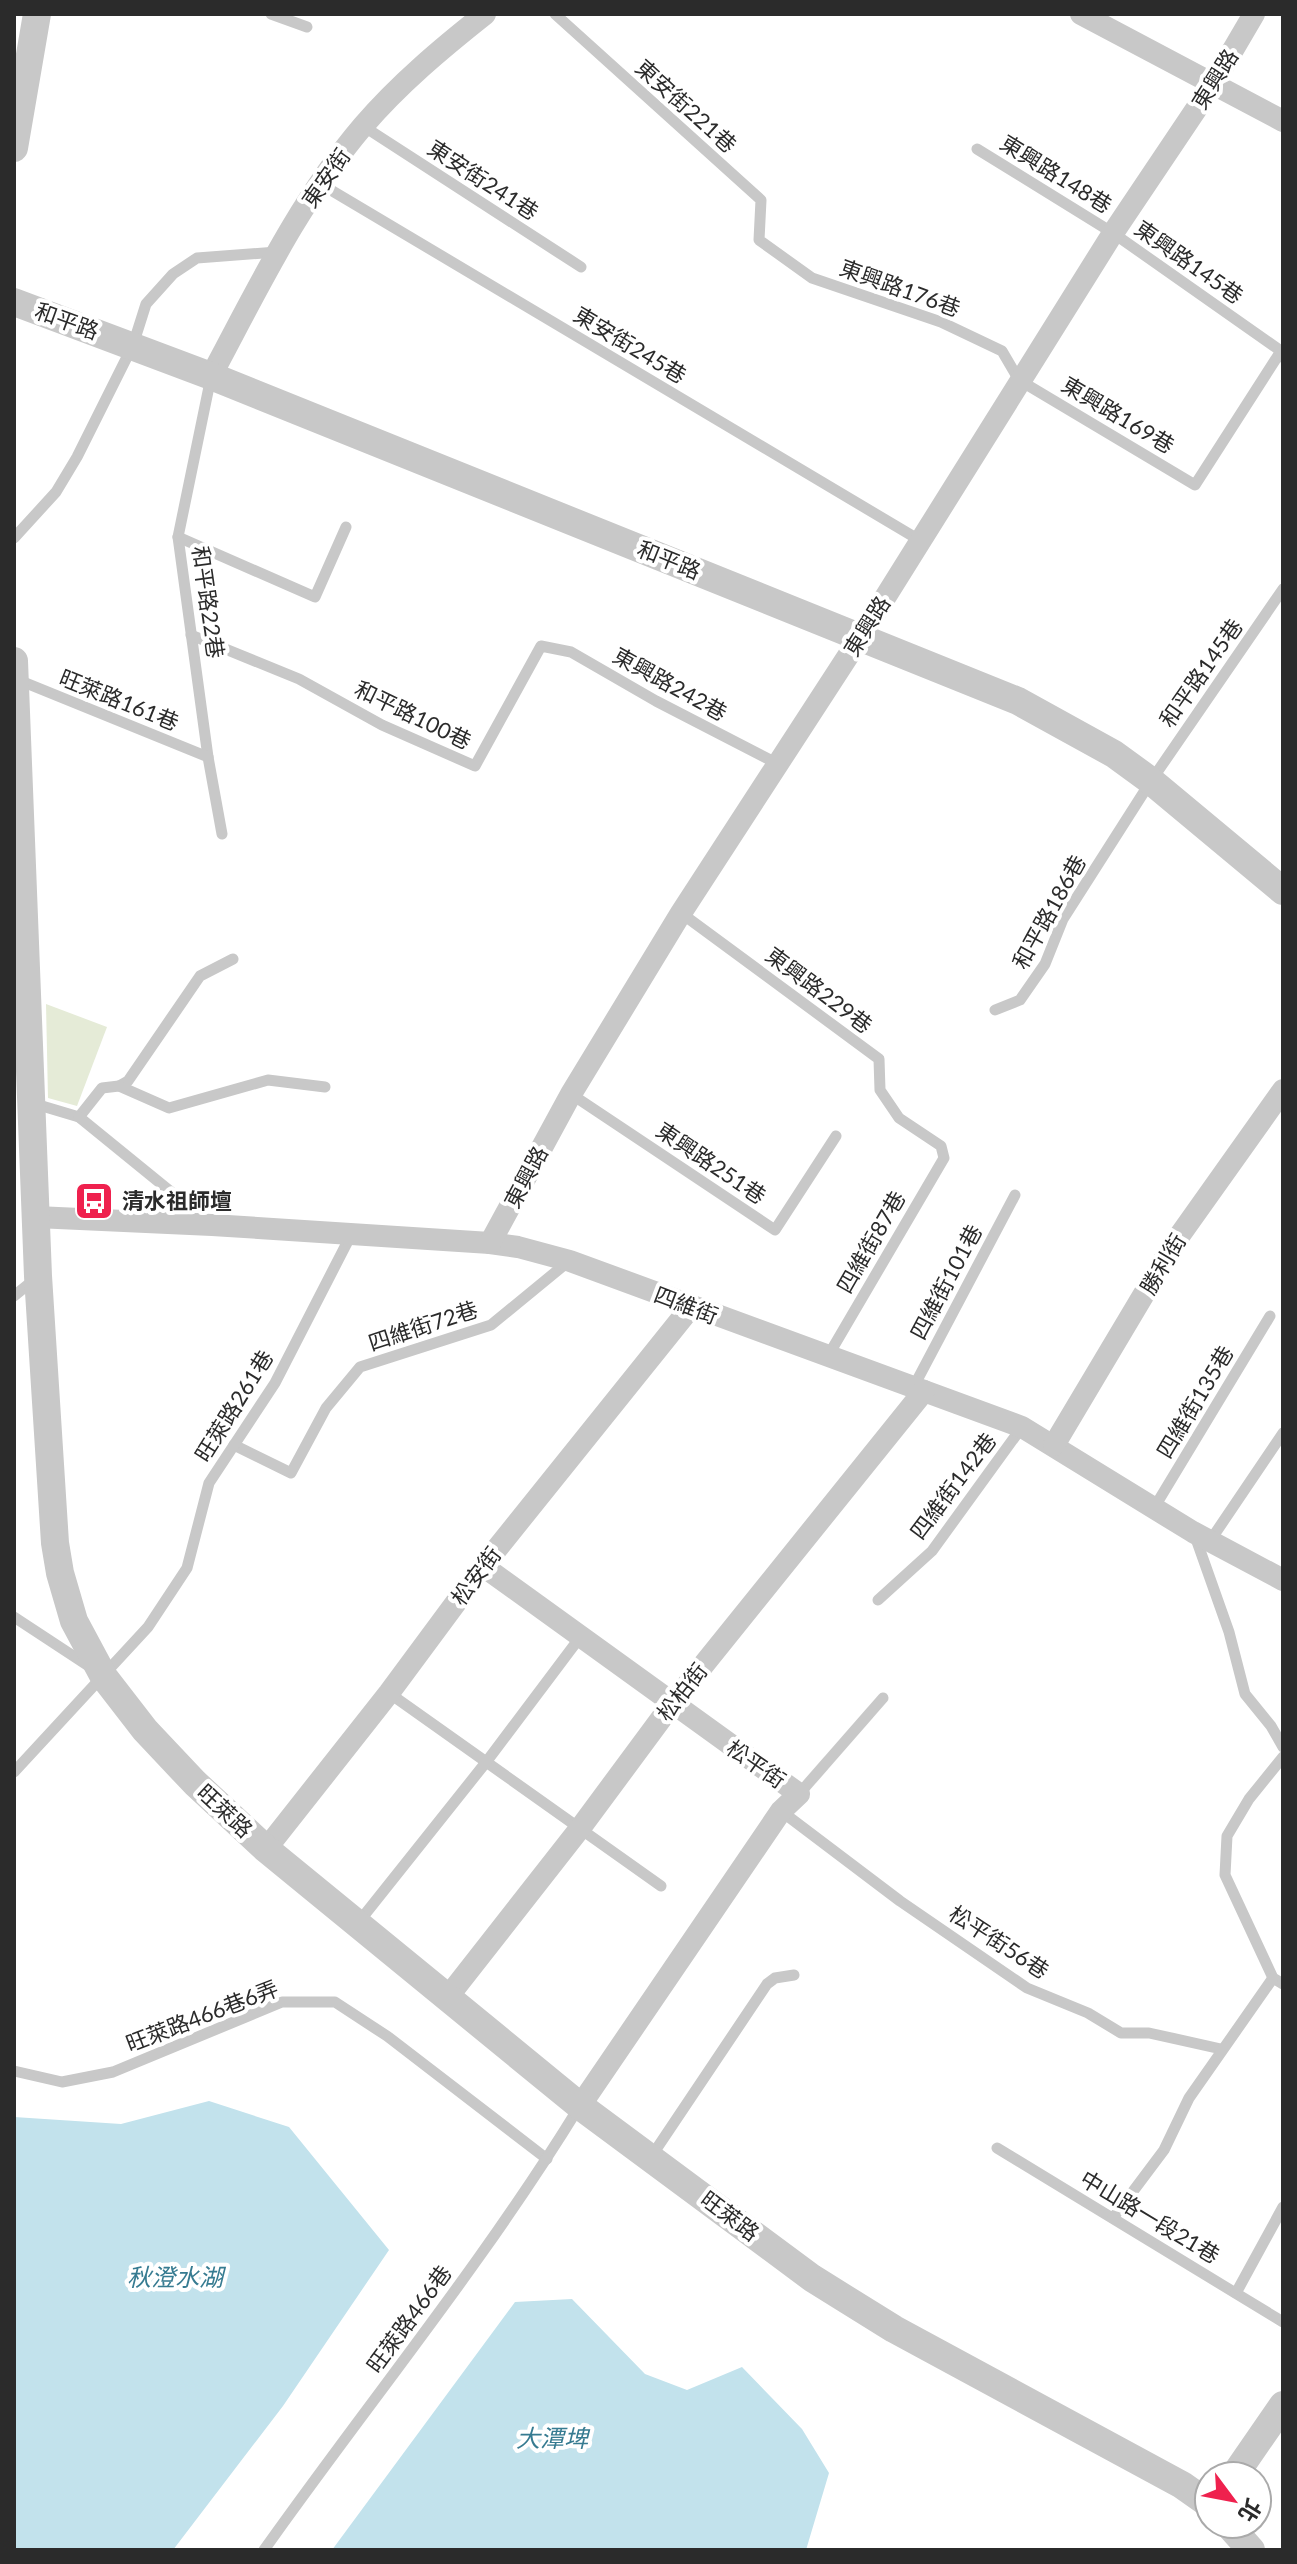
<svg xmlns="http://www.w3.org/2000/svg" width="1297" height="2564" font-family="Lato,'Noto Sans TC',sans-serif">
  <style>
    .green { fill: #e5ebd7 }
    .water { fill: #c2e2ec }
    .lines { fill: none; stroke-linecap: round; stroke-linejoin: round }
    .service { stroke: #c8c8c8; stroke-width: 11 }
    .minor { stroke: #c8c8c8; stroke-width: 22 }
    .tertiary { stroke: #c8c8c8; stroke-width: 28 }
    .labels { text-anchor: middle; stroke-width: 8; stroke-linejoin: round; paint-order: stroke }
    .street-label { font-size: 22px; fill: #2b2b2b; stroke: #fff }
    .poi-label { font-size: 22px; font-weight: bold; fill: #2b2b2b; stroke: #fff; text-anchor: start }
    .water-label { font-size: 24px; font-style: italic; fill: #367b91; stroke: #fff }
  </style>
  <rect width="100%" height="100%" fill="#fff"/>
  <path class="green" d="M46,1004L107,1027L77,1106L48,1098Z"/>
  <g class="water">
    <path d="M209,2101L289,2127L389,2250L283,2406L173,2550H14V2117L121,2124Z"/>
    <path d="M572,2299L645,2374L687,2390L742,2367L802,2429L829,2473L806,2550H332L515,2302Z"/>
  </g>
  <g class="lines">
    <g class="service">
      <path d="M271,14L307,27"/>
      <path d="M555,14L761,200L759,240L812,278L941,322L1002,351L1019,380L1195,485L1281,351"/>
      <path d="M363,126L581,267"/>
      <path d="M977,149L1113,233L1281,351L1282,357"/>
      <path d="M319,183L921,541"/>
      <path d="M211,377L178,537L208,757L222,834"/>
      <path d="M178,537L315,597L346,527"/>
      <path d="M14,538L56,492L77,457L133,345L146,304L173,274L197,258L277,252"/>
      <path d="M191,635L299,679L382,725L475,766L541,646L571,652L656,701L778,764"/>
      <path d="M16,679L208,757"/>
      <path d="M681,913L879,1059L880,1090L899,1118L941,1146L944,1158L828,1356"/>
      <path d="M995,1010L1020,1000L1045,964L1063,919L1151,781L1283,589"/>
      <path d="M119,1086L128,1081L200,976L233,959"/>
      <path d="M571,1094L775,1230L836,1136"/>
      <path d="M32,1103L79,1117L102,1088L119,1086L169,1108L268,1080L325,1087"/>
      <path d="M79,1117L208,1222"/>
      <path d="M14,1296L35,1279"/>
      <path d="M913,1388L1015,1195"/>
      <path d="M234,1445L291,1473L326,1408L360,1367L491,1325L569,1261"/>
      <path d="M1154,1508L1270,1316"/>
      <path d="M1195,1536L1229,1632L1245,1694L1271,1726L1283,1747"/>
      <path d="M1210,1541L1283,1433"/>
      <path d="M878,1600L932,1551L1022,1427"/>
      <path d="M14,1617L87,1665"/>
      <path d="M389,1693L661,1886"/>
      <path d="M1283,1757L1249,1799L1227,1836L1225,1875L1273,1978L1283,1984"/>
      <path d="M14,1772L148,1627L187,1568L209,1483L275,1383L351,1235"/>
      <path d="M799,1794L883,1698"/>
      <path d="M781,1811L900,1901L1027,1988L1088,2013L1121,2033H1149L1221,2049"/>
      <path d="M358,1923L487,1761L581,1636"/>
      <path d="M14,2071L62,2082L113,2072L282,2002H335L387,2036L547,2159"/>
      <path d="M997,2148L1283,2322"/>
      <path d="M651,2157L767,1984L775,1978L794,1975"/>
      <path d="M1113,2218L1164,2150L1189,2098L1273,1978"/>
      <path d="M1236,2293L1283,2207"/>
      <path d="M264,2550C369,2402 484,2262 579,2107"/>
    </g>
    <g class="minor">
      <path d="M1081,14L1283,121"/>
      <path d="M211,376C257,290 300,200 363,126C399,84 442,48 485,14"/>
      <path d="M36,1217L212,1225L490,1243L518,1247L570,1261L1022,1427L1193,1532L1283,1580"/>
      <path d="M490,1243L571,1094L681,913L861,636L1113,233L1213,84L1254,14"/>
      <path d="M1054,1445L1175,1242L1283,1090"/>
      <path d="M483,1566L799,1794L781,1811L580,2106"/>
      <path d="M266,1849L389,1693L483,1566L691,1307"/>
      <path d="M447,1998L581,1827L672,1704L924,1391"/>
    </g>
    <g class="tertiary">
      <path d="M14,148L37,14"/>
      <path d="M14,302L211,376L1018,701L1114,754L1151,781L1283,891"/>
      <path d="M14,661L38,1276L55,1543L60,1573L74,1621L104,1677L145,1730L195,1783L266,1849L580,2106L812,2278L894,2329L1182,2485L1209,2504"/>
      <path d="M1234,2476L1283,2405"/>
      <path d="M1228,2524L1251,2550"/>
    </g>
  </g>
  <defs>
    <g id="bus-square" transform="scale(2)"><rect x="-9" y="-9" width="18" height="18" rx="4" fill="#ef214e" stroke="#fff"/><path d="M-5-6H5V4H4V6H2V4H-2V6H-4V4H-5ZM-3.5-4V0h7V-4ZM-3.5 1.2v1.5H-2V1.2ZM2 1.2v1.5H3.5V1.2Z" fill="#fff"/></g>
  </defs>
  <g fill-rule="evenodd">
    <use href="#bus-square" x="94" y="1201"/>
  </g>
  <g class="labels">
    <g class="street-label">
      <text transform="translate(1215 79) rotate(-58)" y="8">東興路</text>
      <text transform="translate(686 106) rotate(42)" y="8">東安街221巷</text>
      <text transform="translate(1056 174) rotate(32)" y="8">東興路148巷</text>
      <text transform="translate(326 178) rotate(-55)" y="8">東安街</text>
      <text transform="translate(483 180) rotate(33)" y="8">東安街241巷</text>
      <text transform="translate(1189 262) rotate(35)" y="8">東興路145巷</text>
      <text transform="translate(900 288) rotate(20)" y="8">東興路176巷</text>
      <text transform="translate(67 321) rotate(20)" y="8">和平路</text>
      <text transform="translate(630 345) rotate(31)" y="8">東安街245巷</text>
      <text transform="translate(1118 415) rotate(31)" y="8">東興路169巷</text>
      <text transform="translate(669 560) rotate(22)" y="8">和平路</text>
      <text transform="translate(208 602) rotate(82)" y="8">和平路22巷</text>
      <text transform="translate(867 626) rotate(-58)" y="8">東興路</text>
      <text transform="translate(1201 673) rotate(-55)" y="8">和平路145巷</text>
      <text transform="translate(670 684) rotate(29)" y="8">東興路242巷</text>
      <text transform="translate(119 700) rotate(22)" y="8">旺萊路161巷</text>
      <text transform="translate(413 715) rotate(26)" y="8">和平路100巷</text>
      <text transform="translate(1049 912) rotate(-61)" y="8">和平路186巷</text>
      <text transform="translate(819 990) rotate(37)" y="8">東興路229巷</text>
      <text transform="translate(711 1163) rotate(34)" y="8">東興路251巷</text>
      <text transform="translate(526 1177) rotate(-62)" y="8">東興路</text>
      <text transform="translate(871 1242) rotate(-60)" y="8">四維街87巷</text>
      <text transform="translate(1163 1264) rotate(-59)" y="8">勝利街</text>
      <text transform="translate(946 1282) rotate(-62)" y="8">四維街101巷</text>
      <text transform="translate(686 1305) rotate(21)" y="8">四維街</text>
      <text transform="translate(423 1326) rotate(-18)" y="8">四維街72巷</text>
      <text transform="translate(1195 1402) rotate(-59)" y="8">四維街135巷</text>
      <text transform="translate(234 1406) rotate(-58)" y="8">旺萊路261巷</text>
      <text transform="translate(953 1486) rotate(-53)" y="8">四維街142巷</text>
      <text transform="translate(476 1576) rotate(-53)" y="8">松安街</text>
      <text transform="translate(682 1692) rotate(-52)" y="8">松柏街</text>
      <text transform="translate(756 1764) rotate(35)" y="8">松平街</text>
      <text transform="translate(225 1811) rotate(43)" y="8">旺萊路</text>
      <text transform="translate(999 1942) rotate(33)" y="8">松平街56巷</text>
      <text transform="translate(202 2016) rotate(-21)" y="8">旺萊路466巷6弄</text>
      <text transform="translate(730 2216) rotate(37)" y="8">旺萊路</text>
      <text transform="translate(1150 2217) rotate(31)" y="8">中山路一段21巷</text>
      <text transform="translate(409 2319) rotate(-54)" y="8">旺萊路466巷</text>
    </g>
    <g class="poi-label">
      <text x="122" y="1209">清水祖師壇</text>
    </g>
    <g class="water-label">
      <text x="175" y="2286">秋澄水湖</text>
      <text x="552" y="2447">大潭埤</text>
    </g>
  </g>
  <rect width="1297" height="2564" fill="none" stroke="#2b2b2b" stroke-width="32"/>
  <g transform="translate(1233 2500) rotate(122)"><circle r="38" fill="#ffffff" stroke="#aaaaaa" stroke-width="2"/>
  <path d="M0-6L14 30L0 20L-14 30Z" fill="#ef214e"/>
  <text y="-12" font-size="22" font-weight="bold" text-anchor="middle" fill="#2b2b2b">北</text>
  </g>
</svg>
